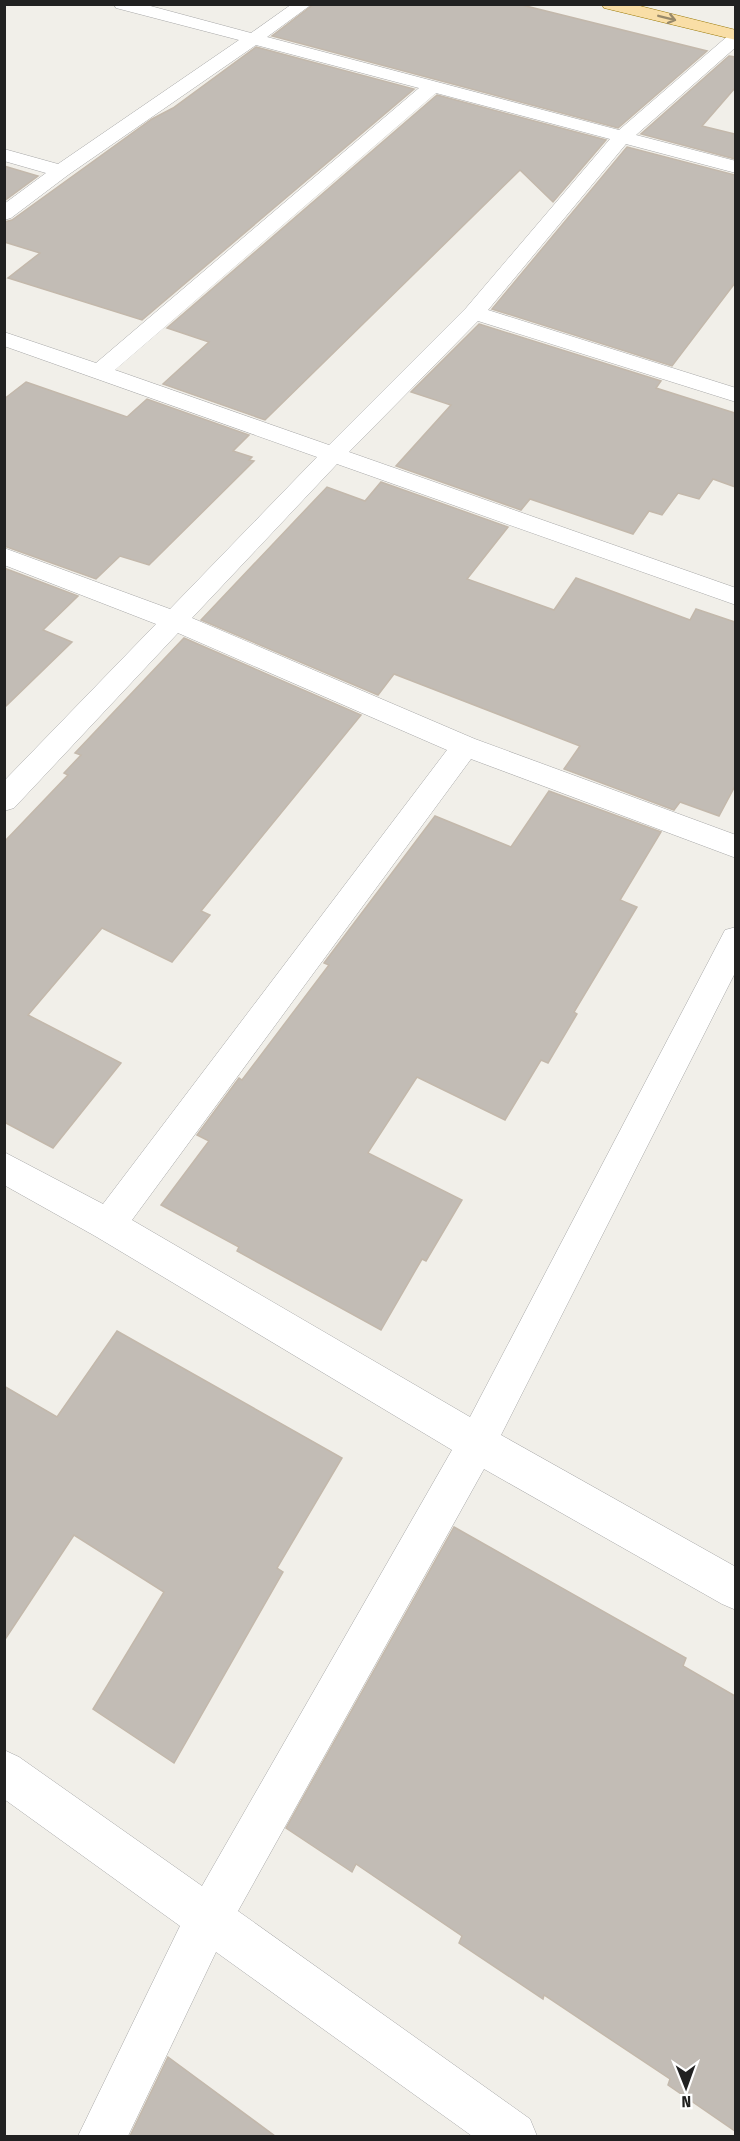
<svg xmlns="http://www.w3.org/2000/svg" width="740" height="2141" font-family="'Fira Sans Condensed',sans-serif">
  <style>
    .building { fill: #c2bcb5; stroke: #c3b8ab; stroke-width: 1.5 }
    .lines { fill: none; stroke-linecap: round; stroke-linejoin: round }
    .minor-casing { stroke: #a8a8a8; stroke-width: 1 }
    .major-casing { stroke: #9a7805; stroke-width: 1 }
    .minor { fill: #fff; fill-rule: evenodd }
    .major { fill: #f9dea6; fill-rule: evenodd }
    .oneway { stroke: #98896a }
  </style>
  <rect width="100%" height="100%" fill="#f1efe9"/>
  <g class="building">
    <path d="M314,4H518L707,51L618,128L272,36Z"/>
    <path d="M256,47L414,89L142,320L8,278L40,253L4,242V222L12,220L152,119L173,108Z"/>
    <path d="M729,56L735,57V88L702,126L735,134V159L641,134Z"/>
    <path d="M437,95L606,140L553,202L520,170L265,420L163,384L209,342L167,328Z"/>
    <path d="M627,147L735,175V283L672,366L492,309Z"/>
    <path d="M4,166L38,176L4,201Z"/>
    <path d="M479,324L661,381L656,388L735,413V487L713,479L699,499L678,493L662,515L649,511L633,534L530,499L521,510L396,466L451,405L411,392Z"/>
    <path d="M26,382L127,417L147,399L249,435L233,451L252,457L249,460L254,461L149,565L120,556L96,579L4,546V399Z"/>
    <path d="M381,482L508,527L467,579L554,610L576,578L690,620L696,609L735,622V786L719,816L680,802L674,810L564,769L580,746L394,674L378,695L201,620L327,487L365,501Z"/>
    <path d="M4,568L78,596L43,630L72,642L4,708Z"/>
    <path d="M184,638L361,715L201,911L210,915L172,962L102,928L28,1015L121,1063L53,1148L4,1122V842L68,775L64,773L81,755L75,753Z"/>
    <path d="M549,791L661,832L620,900L637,907L574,1012L577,1014L548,1063L541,1060L505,1120L417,1077L369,1151L368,1153L462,1200L426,1261L422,1259L381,1330L237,1251L239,1247L161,1205L209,1141L197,1135L239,1078L242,1080L329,965L324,963L435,816L511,847Z"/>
    <path d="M117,1331L342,1458L277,1568L283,1572L174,1763L93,1709L164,1592L74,1535L4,1641V1386L57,1417Z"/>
    <path d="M454,1527L686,1658L683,1666L735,1696V2131L668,2085L670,2079L544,1995L543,1999L459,1943L462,1936L356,1864L352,1872L286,1828Z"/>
    <path d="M168,2057L275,2136H130Z"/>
  </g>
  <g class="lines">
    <g class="minor-casing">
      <path id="minor" d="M114,4H143L251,33L292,4H312L267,37L619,130L730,34L736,33V47L636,135L736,161V173L626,144L488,310L736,388V402L478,321L349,452L736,588V605L337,464L192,618L475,739L736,835V858L471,759L132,1220L470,1417L725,930L736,927V971L501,1435L736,1567V1610L722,1604L484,1469L238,1911L530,2119L537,2136H472L216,1952L128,2136H78L180,1926L4,1799V1750L19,1757L202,1886L452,1450L95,1236L4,1185V1152L103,1204L447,750L178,633L14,808L4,811V781L156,624L4,565V548L170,609L317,457L4,346V332L96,363L419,88L256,45L68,175L11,218L4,220V204L46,173L4,161V149L58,164L239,40L116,8ZM436,93L610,139L466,308L329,445L115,370Z"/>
    </g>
    <g class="major-casing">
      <path id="major" d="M602,4H632L736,30V40L604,8Z"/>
    </g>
    <use href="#minor" class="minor"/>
    <use href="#major" class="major"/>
  </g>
  <defs><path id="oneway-shaft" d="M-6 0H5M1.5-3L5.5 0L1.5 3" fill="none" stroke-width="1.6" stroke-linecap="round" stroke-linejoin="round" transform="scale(1.5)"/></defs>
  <use class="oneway" href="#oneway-shaft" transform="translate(667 18) rotate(14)"/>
  <rect width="740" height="2141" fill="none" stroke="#212121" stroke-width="12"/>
  <g transform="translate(686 2087) rotate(179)" stroke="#ffffff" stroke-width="4.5" paint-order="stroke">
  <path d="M0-4.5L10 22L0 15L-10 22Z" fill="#212121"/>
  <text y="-9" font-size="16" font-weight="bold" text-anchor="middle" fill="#212121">N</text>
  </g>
</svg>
